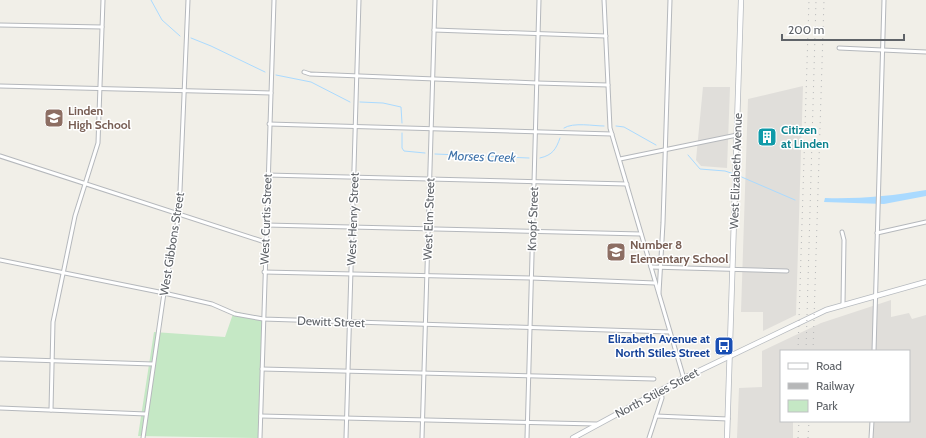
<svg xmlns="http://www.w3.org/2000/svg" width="926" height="438" font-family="Cabin,sans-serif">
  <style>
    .industrial { fill: #e0deda }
    .green { fill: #c5e8c5 }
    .water { fill: #aadaff }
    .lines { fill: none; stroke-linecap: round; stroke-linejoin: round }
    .stream { stroke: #aadaff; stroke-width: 1 }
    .street-casing { stroke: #b5b8bc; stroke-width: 5 }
    .secondary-casing { stroke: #b6babf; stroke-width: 6 }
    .street { stroke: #fff; stroke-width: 3 }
    .secondary { stroke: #fff; stroke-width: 4.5 }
    .rail { stroke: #b6b7b8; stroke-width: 1; stroke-dasharray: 1 5; stroke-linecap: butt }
    .labels { text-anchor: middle; stroke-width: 3; stroke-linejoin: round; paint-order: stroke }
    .education-label { font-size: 12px; font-weight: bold; fill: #785e54; stroke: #fff; text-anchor: start }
    .culture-label { font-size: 12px; font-weight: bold; fill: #0d838f; stroke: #fff; text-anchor: start }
    .street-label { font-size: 12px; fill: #5f6368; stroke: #fff }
    .transit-label { font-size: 12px; font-weight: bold; fill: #164399; stroke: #fff; text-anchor: end }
    .water-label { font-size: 13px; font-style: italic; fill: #4174aa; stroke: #fff }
  </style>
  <rect width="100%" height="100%" fill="#f1efe8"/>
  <g class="industrial">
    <path d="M803,86L796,315L763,331V312H741L748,99Z"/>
    <path d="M703,87H730L727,168L701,166L696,160Z"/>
    <path d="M891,300V317L909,313L912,319L926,315V438H873L874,421H909V351H781V421H793V438H737L739,388L762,387V351L821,323Z"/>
  </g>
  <path class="green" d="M234,311L265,319L260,438L138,436L154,332L225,337Z"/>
  <path class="water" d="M926,190V196L884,204L824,202L825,198C859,199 892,196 926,190Z"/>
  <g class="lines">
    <g class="stream">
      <path d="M151,0L162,20L180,36"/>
      <path d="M191,38L211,46L265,72"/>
      <path d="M276,75L311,82L350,102"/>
      <path d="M360,102L383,103L401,107L402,123"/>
      <path d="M616,126L624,127L656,145"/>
      <path d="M564,128C573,122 594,126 604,126"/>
      <path d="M402,133V148L404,151L425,153"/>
      <path d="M435,154L529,158"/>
      <path d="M688,155L700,169L725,171L734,174"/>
      <path d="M540,158C553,155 556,149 560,138"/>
      <path d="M737,175L795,200"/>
    </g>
    <g class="street-casing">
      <g id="street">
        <path d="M604,0L610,128L684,379"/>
        <path d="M0,25L102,27"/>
        <path d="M434,30L606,36"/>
        <path d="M839,48L926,52"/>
        <path d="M304,72L310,74L537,83L608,85"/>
        <path d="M0,86L271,93"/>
        <path d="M269,124L612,134"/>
        <path d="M0,156L265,242"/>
        <path d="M620,159L737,135"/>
        <path d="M267,175L627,184"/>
        <path d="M266,225L641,234"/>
        <path d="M842,232L844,240L843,304"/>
        <path d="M877,233L926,222"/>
        <path d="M0,260L164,293L212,304L235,314L263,319L669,332"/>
        <path d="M651,267L787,271"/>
        <path d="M264,272L531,278L655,283"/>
        <path d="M659,293L663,223L670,0"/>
        <path d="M874,351L884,0"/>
        <path d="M0,359L153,364"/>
        <path d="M262,369L654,379"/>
        <path d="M0,408L146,414"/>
        <path d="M51,410L53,322L75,216L98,143L103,0"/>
        <path d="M261,416L596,424"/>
        <path d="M656,416L728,419"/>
        <path d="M143,438L164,293L179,214L188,0"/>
        <path d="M260,438L274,0"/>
        <path d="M346,438L359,0"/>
        <path d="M422,438L435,0"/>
        <path d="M527,438L539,0"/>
        <path d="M649,438L662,398L661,390"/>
        <path d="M871,438L872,421"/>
      </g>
    </g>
    <g class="secondary-casing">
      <g id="secondary">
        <path d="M573,438L678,381L826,310L926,282"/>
        <path d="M727,438L741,0"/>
      </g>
    </g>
    <use href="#street" class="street"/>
    <use href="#secondary" class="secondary"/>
    <g class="rail">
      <path d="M798,351L809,0"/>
      <path d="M806,351L816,0"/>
      <path d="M813,351L824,0"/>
      <path d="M798,438L799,421"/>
      <path d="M808,438L809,421"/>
    </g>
  </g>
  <defs>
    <g id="school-square" transform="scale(1)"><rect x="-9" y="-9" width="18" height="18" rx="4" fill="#8d6e63" stroke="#fff"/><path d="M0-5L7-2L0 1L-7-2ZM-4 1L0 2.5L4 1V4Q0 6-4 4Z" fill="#fff"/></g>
    <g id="building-square" transform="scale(1)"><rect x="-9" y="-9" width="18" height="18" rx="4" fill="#0f9aa8" stroke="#fff"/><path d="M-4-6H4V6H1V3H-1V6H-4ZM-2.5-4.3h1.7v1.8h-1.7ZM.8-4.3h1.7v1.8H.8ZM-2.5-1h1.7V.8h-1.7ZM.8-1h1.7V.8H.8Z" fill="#fff"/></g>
    <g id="bus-square" transform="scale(1)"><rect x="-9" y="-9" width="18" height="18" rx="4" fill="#1a4fb4" stroke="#fff"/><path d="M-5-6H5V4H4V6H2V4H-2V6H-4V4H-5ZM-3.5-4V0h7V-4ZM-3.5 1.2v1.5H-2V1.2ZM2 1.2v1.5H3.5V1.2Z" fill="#fff"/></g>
  </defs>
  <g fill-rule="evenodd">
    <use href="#school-square" x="54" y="118"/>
    <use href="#building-square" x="767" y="137"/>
    <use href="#school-square" x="616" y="252"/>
    <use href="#bus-square" x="724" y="346"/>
  </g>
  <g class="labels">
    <g class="education-label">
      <text x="68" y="115">Linden<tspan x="68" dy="14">High School</tspan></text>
      <text x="630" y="249">Number 8<tspan x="630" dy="14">Elementary School</tspan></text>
    </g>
    <g class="culture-label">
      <text x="781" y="134">Citizen<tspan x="781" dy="14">at Linden</tspan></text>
    </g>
    <g class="street-label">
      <text transform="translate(736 171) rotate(-88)" y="4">West Elizabeth Avenue</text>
      <text transform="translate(266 219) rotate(-88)" y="4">West Curtis Street</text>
      <text transform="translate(353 219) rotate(-88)" y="4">West Henry Street</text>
      <text transform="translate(429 219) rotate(-88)" y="4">West Elm Street</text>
      <text transform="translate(533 219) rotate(-88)" y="4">Knopf Street</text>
      <text transform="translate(172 244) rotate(-81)" y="4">West Gibbons Street</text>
      <text transform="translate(331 322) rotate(2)" y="4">Dewitt Street</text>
      <text transform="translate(657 393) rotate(-28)" y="4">North Stiles Street</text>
    </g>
    <g class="transit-label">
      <text x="710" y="343">Elizabeth Avenue at<tspan x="710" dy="14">North Stiles Street</tspan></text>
    </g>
    <g class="water-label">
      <text transform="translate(482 156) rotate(2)" y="5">Morses Creek</text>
    </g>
  </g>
  <rect x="780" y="350" width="130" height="72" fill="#ffffff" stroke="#bfc1c3"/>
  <rect x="788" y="363" width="20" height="6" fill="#ffffff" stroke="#bfc1c3"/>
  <text x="816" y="370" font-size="12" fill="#5f6368">Road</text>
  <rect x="788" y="383" width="20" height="6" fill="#b6b7b8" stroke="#bfc1c3"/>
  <text x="816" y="390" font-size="12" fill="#5f6368">Railway</text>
  <rect x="788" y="400" width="20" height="12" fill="#c5e8c5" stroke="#bfc1c3"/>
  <text x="816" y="410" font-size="12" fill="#5f6368">Park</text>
  <path d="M782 34v6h122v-6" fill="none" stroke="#5f6368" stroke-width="2"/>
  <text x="788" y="34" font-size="12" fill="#5f6368" stroke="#ffffff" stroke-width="3" paint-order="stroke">200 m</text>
</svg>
